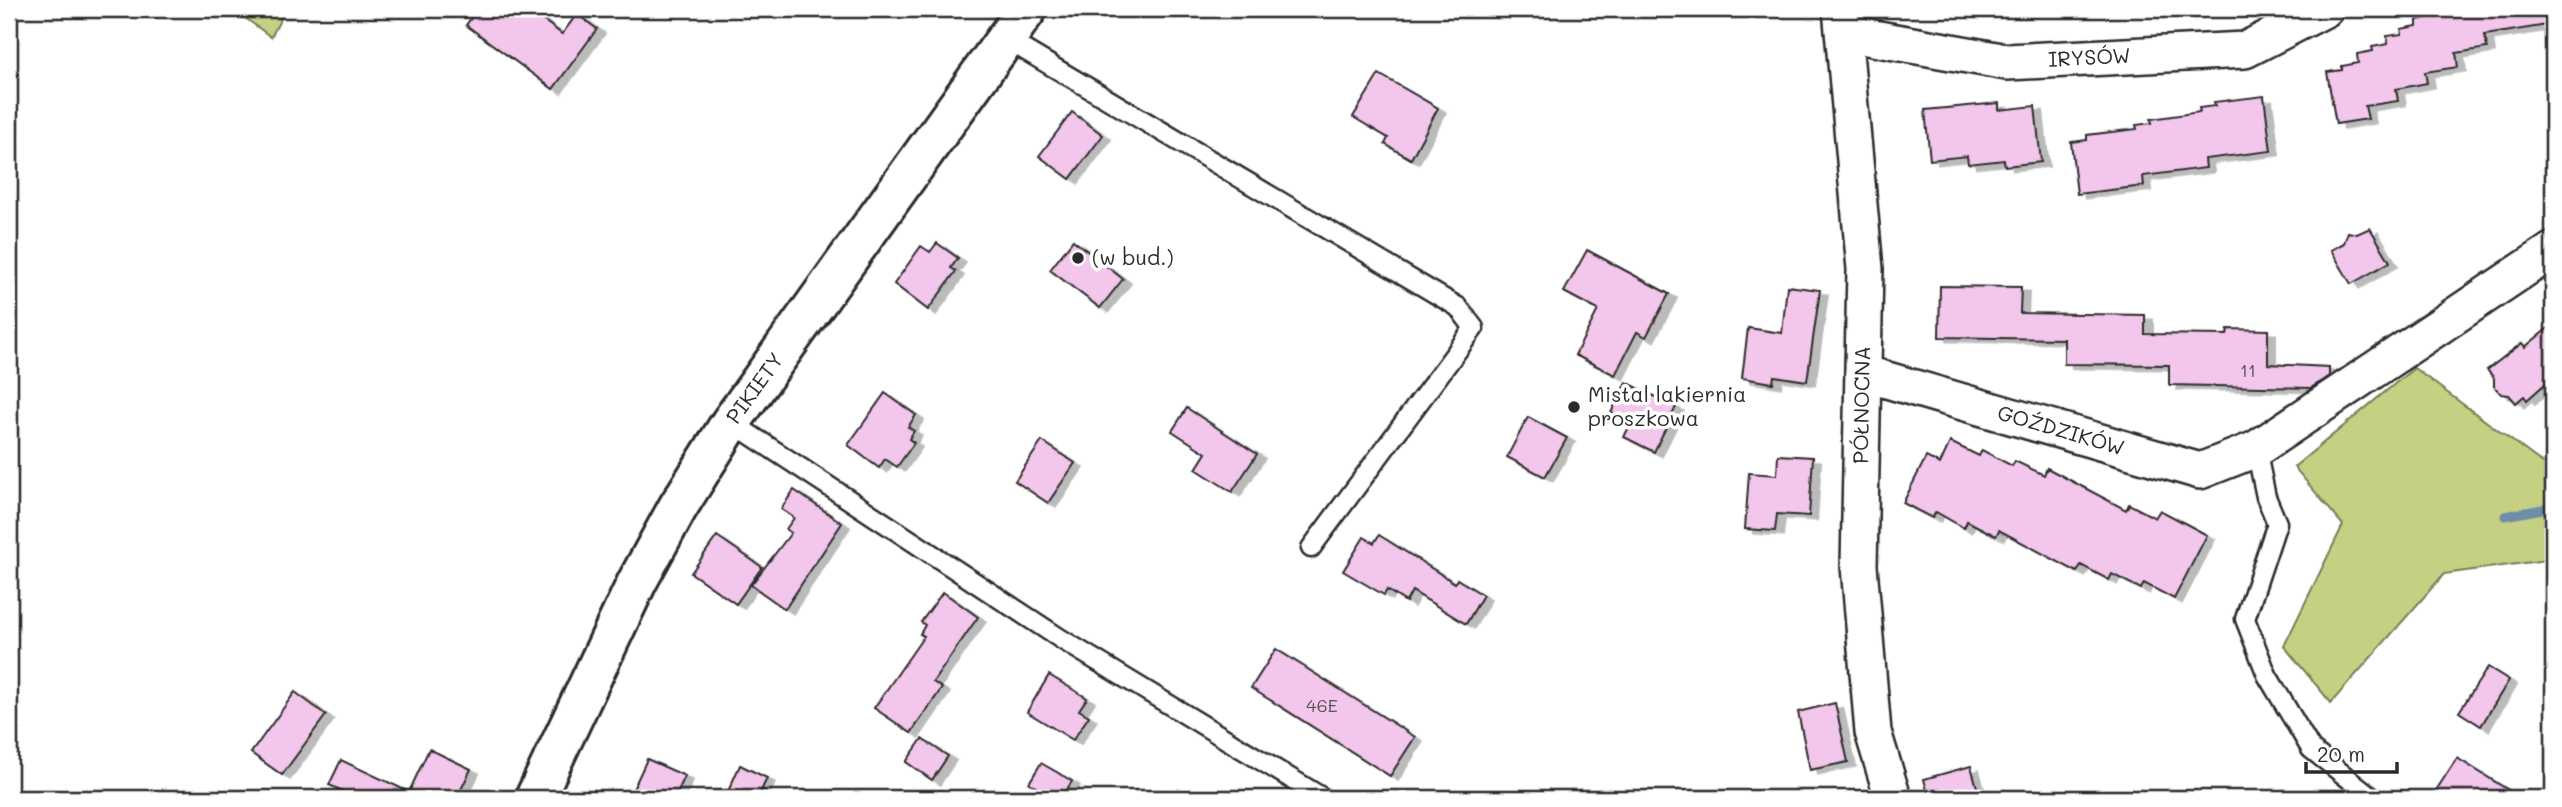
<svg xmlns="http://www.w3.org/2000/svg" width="2562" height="807" font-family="Mali,sans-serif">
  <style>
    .green { fill: #c5d083; stroke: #787e57; stroke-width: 2 }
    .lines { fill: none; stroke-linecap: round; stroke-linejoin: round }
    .stream { stroke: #6e8da7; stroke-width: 9 }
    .building { fill: #f3c6eb; stroke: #2b2b2b; stroke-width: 2; filter: url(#shadow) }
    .service-casing { stroke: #2b2b2b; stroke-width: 23 }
    .minor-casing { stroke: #2b2b2b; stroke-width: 40 }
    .tertiary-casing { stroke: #2b2b2b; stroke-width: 44 }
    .service { stroke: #fff; stroke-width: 18 }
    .minor { stroke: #fff; stroke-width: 35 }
    .tertiary { stroke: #fff; stroke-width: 38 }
    .poi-dot { fill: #2b2b2b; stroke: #fff; stroke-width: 2.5 }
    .labels { text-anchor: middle; stroke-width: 7; stroke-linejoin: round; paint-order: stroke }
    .number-label { font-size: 18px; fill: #5d525b }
    .street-label { font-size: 21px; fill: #2b2b2b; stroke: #fff }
    .poi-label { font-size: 21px; fill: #2b2b2b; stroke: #fff; text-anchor: start }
  </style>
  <defs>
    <filter id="shadow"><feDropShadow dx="8" dy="4.5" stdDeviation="0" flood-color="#0004"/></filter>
  </defs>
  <rect width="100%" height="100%" fill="#fff"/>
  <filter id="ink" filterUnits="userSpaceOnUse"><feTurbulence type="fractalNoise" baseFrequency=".0143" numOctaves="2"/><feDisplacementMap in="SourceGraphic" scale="14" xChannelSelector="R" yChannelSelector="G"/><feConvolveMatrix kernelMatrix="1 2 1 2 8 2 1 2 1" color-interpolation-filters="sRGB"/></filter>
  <g filter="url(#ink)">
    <g class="green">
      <path d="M233,9H286L271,37Z"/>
      <path d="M2414,368L2553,471V559L2444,574L2331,703L2284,646L2343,525L2294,467Z"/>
    </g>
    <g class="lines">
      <path class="stream" d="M2505,516L2553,507"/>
    </g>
    <g class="building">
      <path d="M478,9H528L562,34L577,14L597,29L553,89L466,25Z"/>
      <path d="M2454,9H2553V24L2485,35L2487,48L2456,53L2458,67L2425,72L2427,83L2396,89L2398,101L2365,106L2368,119L2336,124L2327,72L2342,70V66L2358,63L2357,54L2373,51L2372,47L2388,44L2387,36L2402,34L2401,29L2417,26V20L2432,17V12Z"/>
      <path d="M1379,74L1438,108L1411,159L1385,144L1388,138L1353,117Z"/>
      <path d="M2264,96L2271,151L2205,159L2206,168L2143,176L2144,186L2077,194L2071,142L2087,140V135L2137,129L2136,125L2152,123L2151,119L2200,112L2199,108L2215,106L2214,102Z"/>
      <path d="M1999,103V110L2035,106L2041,162L2005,166L2004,160L1968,164L1967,156L1930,160L1925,110Z"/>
      <path d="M1072,112L1103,135L1070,179L1039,156Z"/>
      <path d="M2370,228L2390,262L2351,284L2331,250L2344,243L2348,232L2357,234Z"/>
      <path d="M1073,240L1123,279L1100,308L1050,270Z"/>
      <path d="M937,243L958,258L951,268L956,271L928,310L894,284L921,246L930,252Z"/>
      <path d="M1587,250L1669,294L1646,337L1637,332L1615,375L1575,355L1598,310L1564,292Z"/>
      <path d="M1787,286L1820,290L1807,381L1774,376L1773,383L1742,378L1748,328L1782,333Z"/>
      <path d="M1940,286L2021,287L2020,313L2145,315V334L2227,335L2228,329L2268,330V364L2329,367V376L2311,388L2169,385V365L2064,364V339L1939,337Z"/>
      <path d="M2553,324V377L2527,400L2524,396L2516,403L2509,395L2501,394L2494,386V378L2487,370L2522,343L2525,347Z"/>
      <path d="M1626,382L1676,407L1654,452L1624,437L1631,423L1611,413Z"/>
      <path d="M885,393L916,415L908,427L914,431L909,439L914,443L897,467L885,459L879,468L848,445Z"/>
      <path d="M1187,408L1257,454L1232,492L1196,469L1206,453L1172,431Z"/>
      <path d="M1528,417L1567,438L1545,477L1507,457Z"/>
      <path d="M1042,441L1075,463L1048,503L1015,481Z"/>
      <path d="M1950,442L1979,456L1982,450L2012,466L2015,461L2044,475L2047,468L2126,510L2129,504L2155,518L2160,510L2207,535L2174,599L2144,583L2141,589L2112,574L2109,580L2081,565L2077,572L1999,530L1996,536L1967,521L1964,528L1936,512L1932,518L1903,503L1926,457L1940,464Z"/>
      <path d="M1778,455L1813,457L1809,516L1777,514L1775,531L1745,529L1749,473L1777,475Z"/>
      <path d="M794,490L842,523L785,609L751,585L791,533L786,529L794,518L781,509Z"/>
      <path d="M1379,535L1455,583L1457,579L1483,595L1466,624L1412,591L1406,602L1387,590L1384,595L1343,571L1364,537L1374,543Z"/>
      <path d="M717,536L762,567L736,604L691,573Z"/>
      <path d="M943,592L978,617L933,682L942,688L911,733L874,708L924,636L920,634L925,625L921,622Z"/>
      <path d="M1276,649L1415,737L1390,776L1251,688Z"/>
      <path d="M2488,667L2509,680L2481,726L2459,712Z"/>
      <path d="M1049,675L1087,698L1079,710L1089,716L1073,740L1027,712Z"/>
      <path d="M295,692L326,715L282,775L251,753Z"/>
      <path d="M1835,703L1848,762L1810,770L1798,712Z"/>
      <path d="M922,739L948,756L932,780L906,762Z"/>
      <path d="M429,749L471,769L457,798H359L329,785L341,760L409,792Z"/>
      <path d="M2457,758L2521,798H2431Z"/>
      <path d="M647,759L685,776L675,798H629Z"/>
      <path d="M1041,763L1072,781L1062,798H1056L1029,783Z"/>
      <path d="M740,765L767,778L758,798H725Z"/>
      <path d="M1971,766L1980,798H1929L1924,779Z"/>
    </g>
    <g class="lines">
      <g class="service-casing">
        <g id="service">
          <path d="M1006,39L1458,307L1474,328L1311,548"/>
          <path d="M731,422L1061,639L1323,798"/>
          <path d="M2256,449L2266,497L2277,523L2245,619L2267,675L2311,749L2373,798"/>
        </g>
      </g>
      <g class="minor-casing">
        <g id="minor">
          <path d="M1841,9L1865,269L1859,566L1873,732L1893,798"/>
          <path id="s1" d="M1845,33L2007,62L2245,50L2325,9"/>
          <path id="s2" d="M1863,373L2200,471L2256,449L2553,250"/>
        </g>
      </g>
      <g class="tertiary-casing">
        <g id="tertiary">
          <path id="s3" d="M535,798L637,582L678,507L731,422L1027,9"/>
        </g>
      </g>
      <use href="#service" class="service"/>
      <use href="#minor" class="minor"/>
      <use href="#tertiary" class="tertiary"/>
    </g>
  </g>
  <g class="poi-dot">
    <circle cx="1078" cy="258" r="7"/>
    <circle cx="1574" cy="407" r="7"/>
  </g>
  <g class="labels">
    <g class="number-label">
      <text x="2248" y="377">11</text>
      <text x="1322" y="712">46E</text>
    </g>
    <g class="street-label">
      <text dy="7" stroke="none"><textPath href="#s1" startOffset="247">IRYSÓW</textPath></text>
      <text dy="7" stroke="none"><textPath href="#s3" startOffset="466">PIKIETY</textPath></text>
      <text transform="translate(1862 405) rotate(-89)" y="7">PÓŁNOCNA</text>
      <text dy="7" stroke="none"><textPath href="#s2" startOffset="206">GOŹDZIKÓW</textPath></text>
    </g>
    <g class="poi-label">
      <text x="1092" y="265">(w bud.)</text>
      <text x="1588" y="402">Mistal lakiernia<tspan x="1588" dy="24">proszkowa</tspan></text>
    </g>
  </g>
  <rect width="2562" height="807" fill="none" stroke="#fff" stroke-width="35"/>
  <rect x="18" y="18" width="2527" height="772" fill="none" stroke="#2b2b2b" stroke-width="2.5" filter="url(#ink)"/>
  <path d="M2306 762v10h91v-10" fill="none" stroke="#2b2b2b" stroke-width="3.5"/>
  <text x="2317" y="762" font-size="21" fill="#2b2b2b" stroke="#ffffff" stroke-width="5" paint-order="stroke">20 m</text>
</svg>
